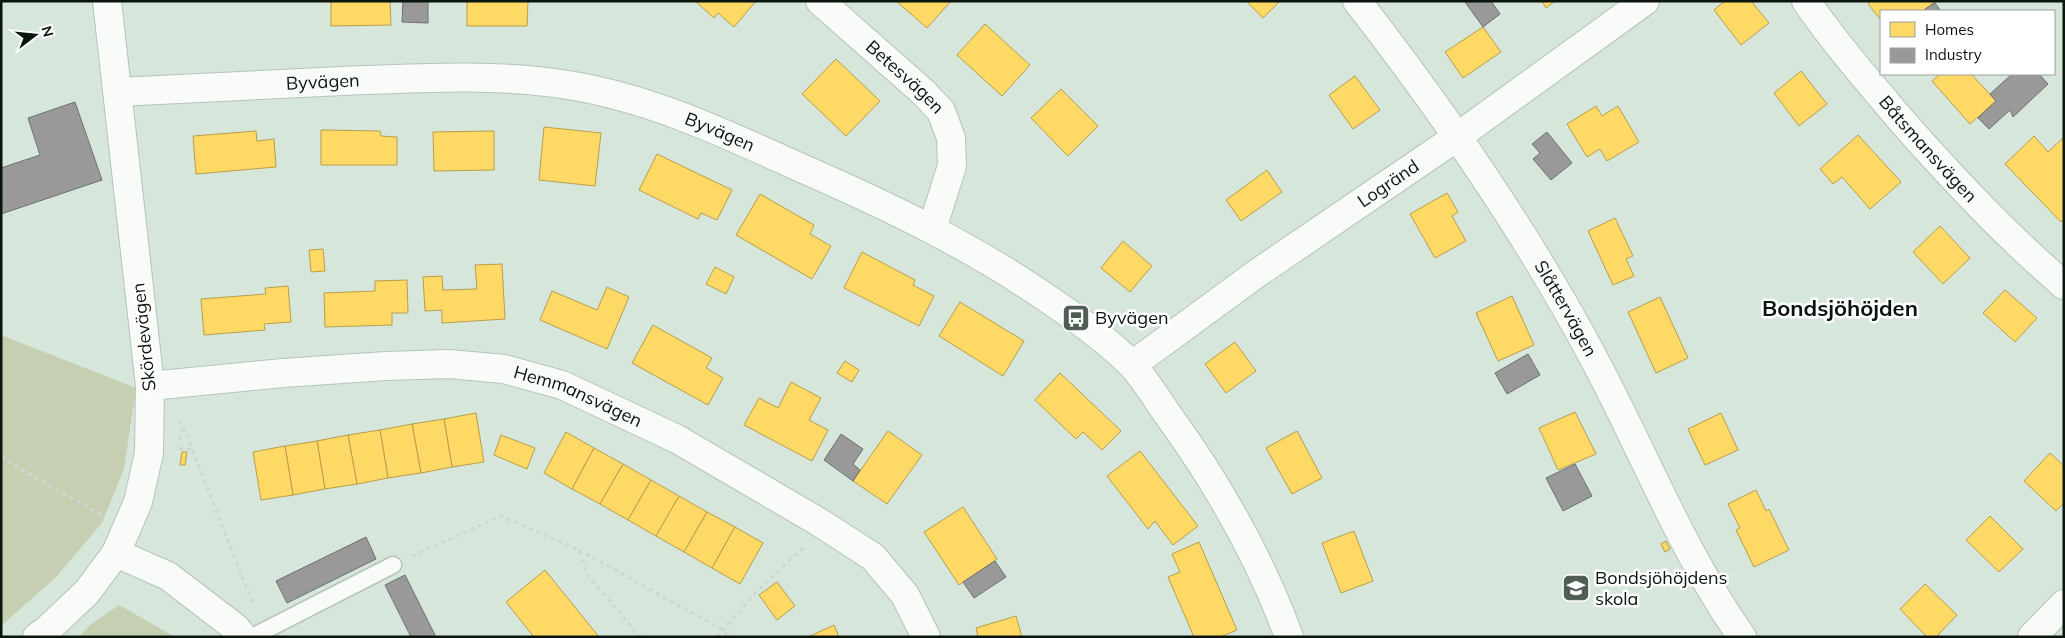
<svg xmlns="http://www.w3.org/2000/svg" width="2065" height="638" font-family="Mulish,sans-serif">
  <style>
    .green { fill: #c6cfb2 }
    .homes { fill: #ffd966; stroke: #b69e4b }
    .industry { fill: #999; stroke: #6e716f }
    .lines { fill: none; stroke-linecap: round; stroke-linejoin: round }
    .service-casing { stroke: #b6c4ba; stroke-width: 19 }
    .minor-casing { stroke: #b6c4ba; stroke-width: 30 }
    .path { stroke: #d1d6d2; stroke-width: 3; stroke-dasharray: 4 4; stroke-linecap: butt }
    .service { stroke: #f9fbf9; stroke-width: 16 }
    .minor { stroke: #f9fbf9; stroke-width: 28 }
    .labels { text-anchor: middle; stroke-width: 5; stroke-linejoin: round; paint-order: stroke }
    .street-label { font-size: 18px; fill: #0a150d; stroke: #fff }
    .poi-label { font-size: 18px; fill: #0a150d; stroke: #fff; text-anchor: start }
    .district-label { font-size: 22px; font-weight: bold; fill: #0a150d; stroke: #fff }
  </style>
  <rect width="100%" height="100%" fill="#d6e6da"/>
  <g class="green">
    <path d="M1,335L136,388L124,469L102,523L56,577L1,626Z"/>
    <path d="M119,605L175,637H79L90,625Z"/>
  </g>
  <g class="homes">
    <path d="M331,1H390L391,25L331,26Z"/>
    <path d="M467,1H528L527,26H467Z"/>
    <path d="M695,1H756L734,27L718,13L714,18Z"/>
    <path d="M896,1H951L927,28Z"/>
    <path d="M1246,1H1280L1263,18Z"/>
    <path d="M1542,1H1555L1546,8Z"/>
    <path d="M1725,1H1751L1769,23L1741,45L1714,10Z"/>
    <path d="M1871,1H1936L1923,11H1881V20L1868,4Z"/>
    <path d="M985,24L1030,65L1002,96L957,55Z"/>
    <path d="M1483,27L1501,52L1463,78L1445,52Z"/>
    <path d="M836,59L880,101L846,136L802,94Z"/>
    <path d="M1801,71L1827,104L1799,126L1774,93Z"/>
    <path d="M1940,74H1971L1996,101L1970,124L1932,81Z"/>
    <path d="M1355,76L1380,110L1353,129L1329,95Z"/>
    <path d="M1061,89L1098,126L1068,156L1031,118Z"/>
    <path d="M1596,106L1602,116L1618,106L1639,142L1607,161L1600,149L1587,157L1567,124Z"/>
    <path d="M544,127L601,133L595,186L539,180Z"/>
    <path d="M321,130L380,131L381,136L397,137V165H321Z"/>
    <path d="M256,131L257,141L274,139L276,167L196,174L193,136Z"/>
    <path d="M494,131V170L434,171L433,132Z"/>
    <path d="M1858,135L1901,182L1870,209L1842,177L1833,184L1820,169Z"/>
    <path d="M2034,136L2048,152L2064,137V219L2061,222L2005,164Z"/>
    <path d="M657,154L732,190L717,220L701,213L698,219L639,190Z"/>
    <path d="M1267,170L1282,192L1241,221L1226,200Z"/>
    <path d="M1447,193L1458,212L1452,216L1466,241L1435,258L1410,214Z"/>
    <path d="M760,194L814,225L810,234L831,246L812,279L736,235Z"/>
    <path d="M1615,218L1633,256L1626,259L1634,276L1613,285L1588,231Z"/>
    <path d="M1940,226L1970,258L1943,284L1913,252Z"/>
    <path d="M1123,241L1152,266L1130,292L1101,268Z"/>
    <path d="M323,249L325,271L311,272L309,250Z"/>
    <path d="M862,252L915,280L913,285L934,296L919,326L844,288Z"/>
    <path d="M502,264L505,319L442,323V310L425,311L423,277L442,276L443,290L477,289L475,265Z"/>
    <path d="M715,267L734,277L726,294L706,284Z"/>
    <path d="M407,280L408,313H392V325L325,327L324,293L375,291V281Z"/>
    <path d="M288,286L291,322L264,324L265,330L204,335L201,299L266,294L265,288Z"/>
    <path d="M607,287L629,297L607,349L540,320L552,291L597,310Z"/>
    <path d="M2005,290L2037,318L2015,342L1983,313Z"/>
    <path d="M1512,296L1534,345L1498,361L1476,313Z"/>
    <path d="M1660,297L1688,358L1656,373L1628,312Z"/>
    <path d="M960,302L1024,341L1003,376L939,336Z"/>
    <path d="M653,325L712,358L706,368L723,378L708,405L632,363Z"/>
    <path d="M1235,342L1256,371L1226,393L1205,364Z"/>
    <path d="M845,361L859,370L852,382L837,373Z"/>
    <path d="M1060,373L1121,431L1102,450L1083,432L1076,439L1035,400Z"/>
    <path d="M791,382L821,398L809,420L828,430L812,461L744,425L759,398L778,408Z"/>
    <path d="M1575,412L1596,454L1558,470L1539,428Z"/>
    <path d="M476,413L484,462L452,467L444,419Z"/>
    <path d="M1721,413L1738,450L1705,465L1688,429Z"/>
    <path d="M444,419L452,467L421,473L412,424Z"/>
    <path d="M412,424L421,473L388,478L380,430Z"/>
    <path d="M380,430L388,478L357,484L348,435Z"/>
    <path d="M888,431L922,455L887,504L853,481Z"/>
    <path d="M1297,431L1322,478L1292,494L1266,448Z"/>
    <path d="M566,432L594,448L572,489L544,473Z"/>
    <path d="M348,435L357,484L325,489L317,441Z"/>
    <path d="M501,435L535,448L527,469L494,455Z"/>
    <path d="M317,441L325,489L293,495L285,446Z"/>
    <path d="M285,446L293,495L261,500L253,452Z"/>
    <path d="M594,448L623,464L600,504L572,489Z"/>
    <path d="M1140,451L1198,526L1173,545L1155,521L1148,529L1107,476Z"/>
    <path d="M182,452H187L185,465H180Z"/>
    <path d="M2050,453L2064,466V503L2056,511L2024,481Z"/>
    <path d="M623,464L651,480L628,520L600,504Z"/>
    <path d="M651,480L679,496L656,536L628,520Z"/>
    <path d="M1756,490L1766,511L1769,509L1789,550L1754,567L1736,530L1740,528L1728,504Z"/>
    <path d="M679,496L707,512L684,552L656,536Z"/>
    <path d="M963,507L997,559L959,585L924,532Z"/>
    <path d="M707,512L735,527L712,568L684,552Z"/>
    <path d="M1990,516L2023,549L1999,572L1966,540Z"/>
    <path d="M735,527L763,543L740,584L712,568Z"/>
    <path d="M1354,531L1373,581L1341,593L1322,543Z"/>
    <path d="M1666,541L1670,549L1665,552L1661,544Z"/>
    <path d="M1199,542L1237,630L1220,637H1194L1168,577L1180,572L1172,554Z"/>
    <path d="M545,570L599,637H534L506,602Z"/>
    <path d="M777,582L795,606L777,620L759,595Z"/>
    <path d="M1925,584L1957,615L1936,637H1927L1900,609Z"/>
    <path d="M1016,616L1022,637H978L976,628Z"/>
    <path d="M834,625L839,637H808Z"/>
  </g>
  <g class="industry">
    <path d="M403,1H428V23L402,22Z"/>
    <path d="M1467,1H1491L1500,14L1483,27L1465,2Z"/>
    <path d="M1935,3L1941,11H1923L1928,7Z"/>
    <path d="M2012,74H2039L2048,84L2013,117L2010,110L1989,129L1978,118L1996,101L1990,94Z"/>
    <path d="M75,102L102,180L1,214V168L40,155L28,118Z"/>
    <path d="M1547,132L1572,163L1551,180L1533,159L1540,153L1532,144Z"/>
    <path d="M1528,354L1540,375L1507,394L1495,373Z"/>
    <path d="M841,434L863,449L853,464L860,470L853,481L824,460Z"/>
    <path d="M1575,464L1592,496L1563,511L1546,478Z"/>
    <path d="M366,537L376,559L287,603L276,581Z"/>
    <path d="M995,561L1006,577L974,598L963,582Z"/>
    <path d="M405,575L436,637H411L385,585Z"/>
  </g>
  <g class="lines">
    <g class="service-casing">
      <path id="service" d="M252,637L393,565"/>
    </g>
    <g class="minor-casing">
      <g id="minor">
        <path id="s1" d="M820,1L923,92L941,111L951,138L952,166L932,229"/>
        <path id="s2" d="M1357,1C1444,113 1526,231 1593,357C1643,450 1681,550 1742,637"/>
        <path id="s3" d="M1806,1C1835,43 1868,81 1901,120C1952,178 2005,235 2064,285"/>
        <path id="s4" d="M118,92C193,88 268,85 343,81C418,78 493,73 568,85C650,98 724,133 799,167C886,205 970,245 1048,299C1076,318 1106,339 1131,364C1145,379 1156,398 1168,415C1218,484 1260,557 1289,637"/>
        <path id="s5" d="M1132,365L1256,274L1457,137L1645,1"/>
        <path id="s6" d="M150,386L283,373L386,366L449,364L504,369L562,385L677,439L819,522L873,557L905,595L926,637"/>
        <path d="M116,553L168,576L236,628L243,637"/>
        <path d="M37,637L48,629L87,592L116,553L138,502L149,453L150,386L107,1"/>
        <path d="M2032,637L2064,604"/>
      </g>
    </g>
    <g class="path">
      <path d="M179,421L183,426L192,449L254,607"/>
      <path d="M180,440L183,427"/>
      <path d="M179,449H192"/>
      <path d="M1,456L22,470L102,515"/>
      <path d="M579,550L723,630L729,637"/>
      <path d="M412,556L501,516L579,550L587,574L640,637"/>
      <path d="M717,637L754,594L805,546"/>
    </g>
    <use href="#service" class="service"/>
    <use href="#minor" class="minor"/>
  </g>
  <defs>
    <g id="bus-square" transform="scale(1.4375)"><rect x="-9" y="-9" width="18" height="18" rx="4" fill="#515e55" stroke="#fff"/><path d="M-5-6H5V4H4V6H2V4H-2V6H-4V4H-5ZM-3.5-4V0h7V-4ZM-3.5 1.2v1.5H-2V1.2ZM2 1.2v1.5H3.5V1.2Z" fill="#fff"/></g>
    <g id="school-square" transform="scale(1.4375)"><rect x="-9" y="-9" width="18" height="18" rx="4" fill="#515e55" stroke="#fff"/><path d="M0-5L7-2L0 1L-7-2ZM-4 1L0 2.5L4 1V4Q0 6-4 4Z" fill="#fff"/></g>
  </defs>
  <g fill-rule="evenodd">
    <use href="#bus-square" x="1076" y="318"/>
    <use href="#school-square" x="1576" y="588"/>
  </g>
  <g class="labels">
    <g class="street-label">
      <text dy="6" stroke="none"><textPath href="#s1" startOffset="114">Betesvägen</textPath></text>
      <text dy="6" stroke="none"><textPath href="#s4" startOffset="205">Byvägen</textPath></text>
      <text dy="6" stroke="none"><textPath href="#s4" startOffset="610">Byvägen</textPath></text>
      <text dy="6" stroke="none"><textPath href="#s3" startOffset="192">Båtsmansvägen</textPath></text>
      <text dy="6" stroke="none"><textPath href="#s5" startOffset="314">Logränd</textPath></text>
      <text dy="6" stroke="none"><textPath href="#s2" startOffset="372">Slåttervägen</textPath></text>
      <text transform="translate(144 337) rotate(-96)" y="6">Skördevägen</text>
      <text dy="6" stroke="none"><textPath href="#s6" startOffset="434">Hemmansvägen</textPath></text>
    </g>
    <g class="poi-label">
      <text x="1095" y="324">Byvägen</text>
      <text x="1595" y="584">Bondsjöhöjdens<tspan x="1595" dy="21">skola</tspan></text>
    </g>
    <g class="district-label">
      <text x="1840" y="316">Bondsjöhöjden</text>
    </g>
  </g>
  <rect width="2065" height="638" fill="none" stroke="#0a150d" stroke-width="5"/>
  <rect x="1880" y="10" width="175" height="65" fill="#ffffff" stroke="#9da19e"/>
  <rect x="1890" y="22" width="25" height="15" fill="#ffd966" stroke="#9da19e"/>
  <text x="1925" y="35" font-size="15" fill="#0a150d">Homes</text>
  <rect x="1890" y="48" width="25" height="15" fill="#999999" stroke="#9da19e"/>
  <text x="1925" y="60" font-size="15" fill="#0a150d">Industry</text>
  <g transform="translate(35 35) rotate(74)" stroke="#ffffff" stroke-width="4" paint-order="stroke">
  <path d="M0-4L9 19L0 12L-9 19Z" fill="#0a150d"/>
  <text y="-8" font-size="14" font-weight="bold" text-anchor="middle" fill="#0a150d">N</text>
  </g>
</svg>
